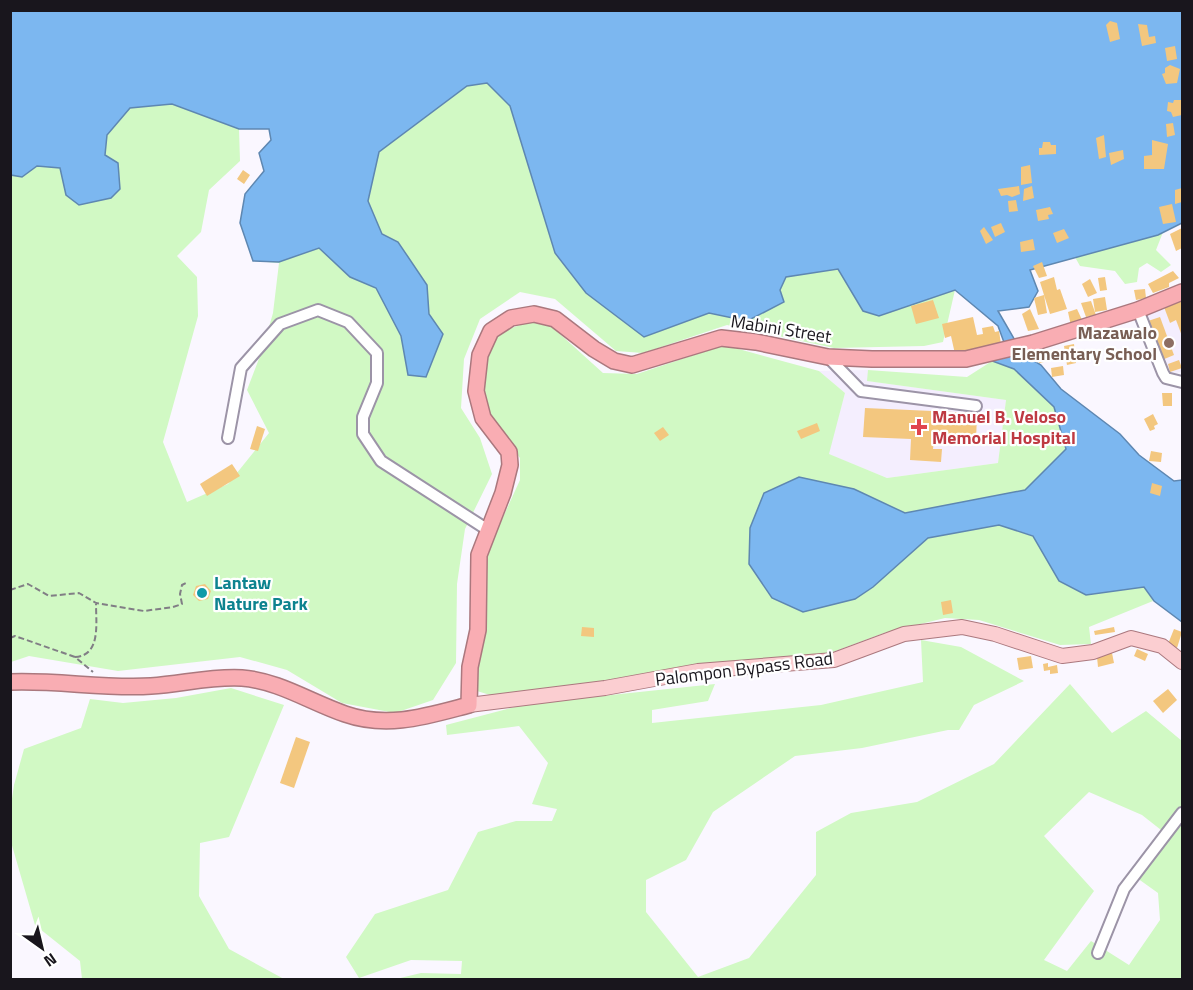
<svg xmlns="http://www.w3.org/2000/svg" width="1193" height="990" font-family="'Titillium Web',sans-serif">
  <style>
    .built { fill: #f4eefe }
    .green { fill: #d1f9c4; fill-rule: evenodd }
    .water { fill: #7cb7f0; stroke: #5e87b1; stroke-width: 1.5 }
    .building { fill: #f3c77f }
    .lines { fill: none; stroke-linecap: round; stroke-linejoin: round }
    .minor-casing { stroke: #9c94a7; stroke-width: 14 }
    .major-casing { stroke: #ab787e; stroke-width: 16 }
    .highway-casing { stroke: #ab787e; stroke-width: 18 }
    .path { stroke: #817e85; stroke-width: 2; stroke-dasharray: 6 3; stroke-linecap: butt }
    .minor { stroke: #fff; stroke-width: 10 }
    .major { stroke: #fbced1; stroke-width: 14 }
    .highway { stroke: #f9adb3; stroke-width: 15 }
    .education-dot { fill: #8d6e63; stroke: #fff; stroke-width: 2 }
    .health-dot { fill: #e0444e; stroke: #fff; stroke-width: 2 }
    .culture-dot { fill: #0f9aa8; stroke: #fff; stroke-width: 2 }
    .labels { text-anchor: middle; stroke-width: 4.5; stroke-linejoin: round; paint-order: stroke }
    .street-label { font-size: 18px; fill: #19161d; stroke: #fff }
    .education-label { font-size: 18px; font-weight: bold; fill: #785e54; stroke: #fff; text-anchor: end }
    .health-label { font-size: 18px; font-weight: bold; fill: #be3a42; stroke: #fff; text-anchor: start }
    .culture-label { font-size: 18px; font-weight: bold; fill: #0d838f; stroke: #fff; text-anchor: start }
  </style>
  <rect width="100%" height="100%" fill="#faf7ff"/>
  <g class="built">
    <path d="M1182,298V372L1168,374L1144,314Z"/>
    <path d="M868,370V381L1006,400L998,463L887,478L828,454L845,393L819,371Z"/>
  </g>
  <g class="green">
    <path d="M10,11H473L487,83L510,106L555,253L644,337L709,313L747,321L780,290L786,277L839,269L863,311L1182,11L1165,227L1156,250L1171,265L1161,272L1147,263L1139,268L1137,282L1125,284L1115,271L1080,266L1071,250L993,220L1038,291L1029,307L998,311L955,290L943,342L924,346L834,348L727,325L643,353L616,351L555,299L520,292L480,319L464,359L461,408L480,438L492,474L465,529L457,584L456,663L433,700L395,713L342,703L287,670L240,657L118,671L29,656L11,662ZM239,129H269L271,140L259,153L264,171L245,194L240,223L253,261L279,263L273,313L263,348L247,390L269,433L228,484L187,502L163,442L198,316L197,277L177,256L201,232L209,190L240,161Z"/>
    <path d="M529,322L551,326L603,373L637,374L724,345L819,371L845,393L829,454L887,478L998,463L1006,400L867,381L868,370L967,377L992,361L1014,369L1053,406L1120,434L1144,587L1153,601L1089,627L1091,644L1060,645L979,620L945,618L884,633L833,652L490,695L477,691L488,550L520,480V458L494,424L482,392L490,346L503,331Z"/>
    <path d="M921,640L961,647L1024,681L974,705L959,730H948L862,748L795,756L713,812L686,860L646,880V912L698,977L749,958L816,875V832L851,813L917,802L994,764L1070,684L1112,733L1146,711L1182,741V979L392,980L421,973L461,974L462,961L411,960L359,978L346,957L375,914L448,890L478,832L516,821H552L557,809L532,804L548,763L519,726L447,735L446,725L526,704L715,684L708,701L652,710V723L821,705L923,682ZM1089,792L1142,815L1170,837L1137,878L1158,893L1160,920L1129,965L1091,941L1067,971L1044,960L1094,891L1044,836Z"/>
    <path d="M231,688L284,705L229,837L200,843L199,896L229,949L284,979H82L80,961L35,925L11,842L10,812L14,785L24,749L81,728L90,699L123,703L176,698Z"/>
  </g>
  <path class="water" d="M10,11H1182V223L1158,235L1030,270L1038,291L1029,307L998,311L1023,354L1041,365L1061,389L1120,434L1139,455L1174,481L1182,480V622L1154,601L1144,587L1086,595L1059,581L1033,536L999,525L928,538L873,587L855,599L803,612L772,598L749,564L750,528L764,493L799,477L854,489L905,513L1025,490L1066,449L1054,407L1014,369L992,361L988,353L1005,345L998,326L955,290L879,316L863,311L838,269L786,277L780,290L784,302L747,321L709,313L644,337L586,293L555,253L510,106L487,83L467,86L379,152L368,201L382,234L398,242L427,285L429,314L443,334L426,377L408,375L401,336L376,288L350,277L319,248L279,262L253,261L240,223L245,194L264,171L259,153L271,140L269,129H239L172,104L130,108L107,135L105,155L118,163L120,189L111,198L79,205L66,195L60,168L37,166L22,177L11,175Z"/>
  <g class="building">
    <path d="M1110,21L1117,23L1120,39L1110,42L1106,25Z"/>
    <path d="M1138,24L1147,25L1149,37L1155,36L1156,43L1142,46Z"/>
    <path d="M1175,46L1177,59L1167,61L1165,48Z"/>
    <path d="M1170,65L1180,69L1177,83L1166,84L1162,74L1165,73V68Z"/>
    <path d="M1174,100H1182V115L1173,117L1171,112L1167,111L1168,102L1173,103Z"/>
    <path d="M1173,123L1175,135L1167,137L1166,124Z"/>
    <path d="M1104,135L1106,157L1099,159L1096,138Z"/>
    <path d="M1152,140L1168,144L1164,169H1144V156L1152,155Z"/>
    <path d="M1043,142H1050L1051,145H1056V154L1039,155V148H1042Z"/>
    <path d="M1123,150L1124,159L1111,165L1109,153Z"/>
    <path d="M1030,165L1032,183L1021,185V167Z"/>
    <path d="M243,170L250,175L244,184L237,179Z"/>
    <path d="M1019,186L1020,194L1012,197L1007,195L1001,196L998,189Z"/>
    <path d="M1032,186L1034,198L1023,201L1024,189Z"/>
    <path d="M1182,188V202L1175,204V190Z"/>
    <path d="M1016,200L1018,211L1009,212L1008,201Z"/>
    <path d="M1172,204L1176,222L1163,224L1159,207Z"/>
    <path d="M1050,207L1053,214L1048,215L1049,219L1038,221L1036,210Z"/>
    <path d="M1001,223L1005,232L995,237L991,227Z"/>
    <path d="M984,227L993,240L986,244L980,231Z"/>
    <path d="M1182,228V248L1176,251L1170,234Z"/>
    <path d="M1064,229L1069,238L1057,243L1053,233Z"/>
    <path d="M1033,239L1035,250L1021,252L1020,242Z"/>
    <path d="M1042,262L1047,276L1039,278L1033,266Z"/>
    <path d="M1173,271L1179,278L1169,283V287L1153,293L1148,284Z"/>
    <path d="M1054,277L1057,290L1060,289L1067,309L1050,314L1044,295L1047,313L1038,315L1034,298L1044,295L1040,282Z"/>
    <path d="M1105,277L1107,290L1100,291L1098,278Z"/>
    <path d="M1090,279L1097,293L1088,297L1082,284Z"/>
    <path d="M1145,289L1146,298L1136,300L1134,290Z"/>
    <path d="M1105,297L1107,310L1095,312L1093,299Z"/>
    <path d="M1182,299V336L1176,320L1170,323L1164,307Z"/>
    <path d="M933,300L939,318L916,324L911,306Z"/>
    <path d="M1091,301L1096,315L1086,317L1081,303Z"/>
    <path d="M1030,309L1039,329L1028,331L1022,314Z"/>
    <path d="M1077,309L1083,322L1071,326L1068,312Z"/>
    <path d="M973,317L977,335L983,334L982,328L993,326L995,332L999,331L1001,344L955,354L951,336L945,338L942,324Z"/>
    <path d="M1160,317L1174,355L1162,360L1148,321Z"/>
    <path d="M1074,344L1076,363L1067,365L1064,346Z"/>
    <path d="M1063,349L1064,360L1053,361L1051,351Z"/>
    <path d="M1048,352L1049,361L1039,363L1038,354Z"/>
    <path d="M1179,360L1182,368L1170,372L1168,364Z"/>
    <path d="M1063,366L1064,375L1052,377L1051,368Z"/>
    <path d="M1162,393H1172V406H1163Z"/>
    <path d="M865,408L977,413L976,442L934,440L933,449H942L941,462L910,460L911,439L863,437Z"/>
    <path d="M1153,414L1158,424L1154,426L1155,429L1150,431L1144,419Z"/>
    <path d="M817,423L820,431L801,439L797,431Z"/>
    <path d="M257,426L265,429L258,451L250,449Z"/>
    <path d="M663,427L669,435L660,441L654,433Z"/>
    <path d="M1151,451L1162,453L1161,462L1149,461Z"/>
    <path d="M232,464L240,476L207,496L200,484Z"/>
    <path d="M1152,483L1162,486L1160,496L1150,493Z"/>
    <path d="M205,584L211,591L208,599L199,601L193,595L196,586Z"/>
    <path d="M951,600L953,613L943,615L941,602Z"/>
    <path d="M582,627L594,628V637L581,636Z"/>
    <path d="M1114,627L1115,632L1095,635L1094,631Z"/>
    <path d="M1174,629L1182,632L1177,648L1168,644Z"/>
    <path d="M1137,649L1148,654L1145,661L1134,656Z"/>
    <path d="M1112,653L1114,663L1098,667L1097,657Z"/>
    <path d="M1031,656L1033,668L1019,670L1017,658Z"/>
    <path d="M1048,663V667L1057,665L1058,673L1050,674V670L1044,671L1043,664Z"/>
    <path d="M1168,689L1177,700L1163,713L1153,701Z"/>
    <path d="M296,737L310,742L294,788L280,783Z"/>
  </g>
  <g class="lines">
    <g class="minor-casing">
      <g id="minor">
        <path d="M1138,310L1163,373L1166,378L1182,382"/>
        <path d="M828,357L861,391L976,406"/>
        <path d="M228,438L241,368L280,324L318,310L348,322L377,353V383L363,417V434L381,461L488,530"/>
        <path d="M1098,953L1124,889L1182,813"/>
      </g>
    </g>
    <g class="major-casing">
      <path id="major" d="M469,705L605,688L698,671L834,660L904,634L962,627L995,634L1062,656L1093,652L1131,638L1162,646L1182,662"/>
    </g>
    <g class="highway-casing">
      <path id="highway" d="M10,682C57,680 105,689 151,686C182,684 212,676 242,678C279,681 310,702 345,714C388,729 427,716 469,705L470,667L478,630L479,555L503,493L510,465L509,452L483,418L476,391L480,355L491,331L511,318L534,314L555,319L594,349L614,361L632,365L721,338L756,342L828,357L872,359H966L1033,343L1138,310L1182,292"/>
    </g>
    <g class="path">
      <path d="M10,590L28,584L49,596L79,593L96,603L144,611L173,607L182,604L180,594L182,585L188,582"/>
      <path d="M10,638L15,636L75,657L93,672"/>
      <path d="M75,657C101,656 96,623 96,604"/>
    </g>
    <use href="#minor" class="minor"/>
    <use href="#major" class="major"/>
    <use href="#highway" class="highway"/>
  </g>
  <circle class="education-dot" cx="1169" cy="343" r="6"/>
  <path class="health-dot" d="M916 418h6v6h6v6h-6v6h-6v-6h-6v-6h6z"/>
  <circle class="culture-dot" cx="202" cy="593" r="6"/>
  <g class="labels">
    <g class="street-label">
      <text transform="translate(781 329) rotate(9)" y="6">Mabini Street</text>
      <text transform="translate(744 669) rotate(-7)" y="6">Palompon Bypass Road</text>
    </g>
    <g class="education-label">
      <text x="1157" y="339">Mazawalo<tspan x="1157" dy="21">Elementary School</tspan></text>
    </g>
    <g class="health-label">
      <text x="932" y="423">Manuel B. Veloso<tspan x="932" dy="21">Memorial Hospital</tspan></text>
    </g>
    <g class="culture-label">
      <text x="214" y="589">Lantaw<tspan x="214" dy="21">Nature Park</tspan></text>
    </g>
  </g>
  <rect width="1193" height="990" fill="none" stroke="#19161d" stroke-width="24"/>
  <g transform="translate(42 948) rotate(146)" stroke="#ffffff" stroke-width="4.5" paint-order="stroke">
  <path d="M0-4.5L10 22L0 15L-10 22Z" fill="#19161d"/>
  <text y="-9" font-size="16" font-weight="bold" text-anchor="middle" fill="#19161d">N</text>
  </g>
</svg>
